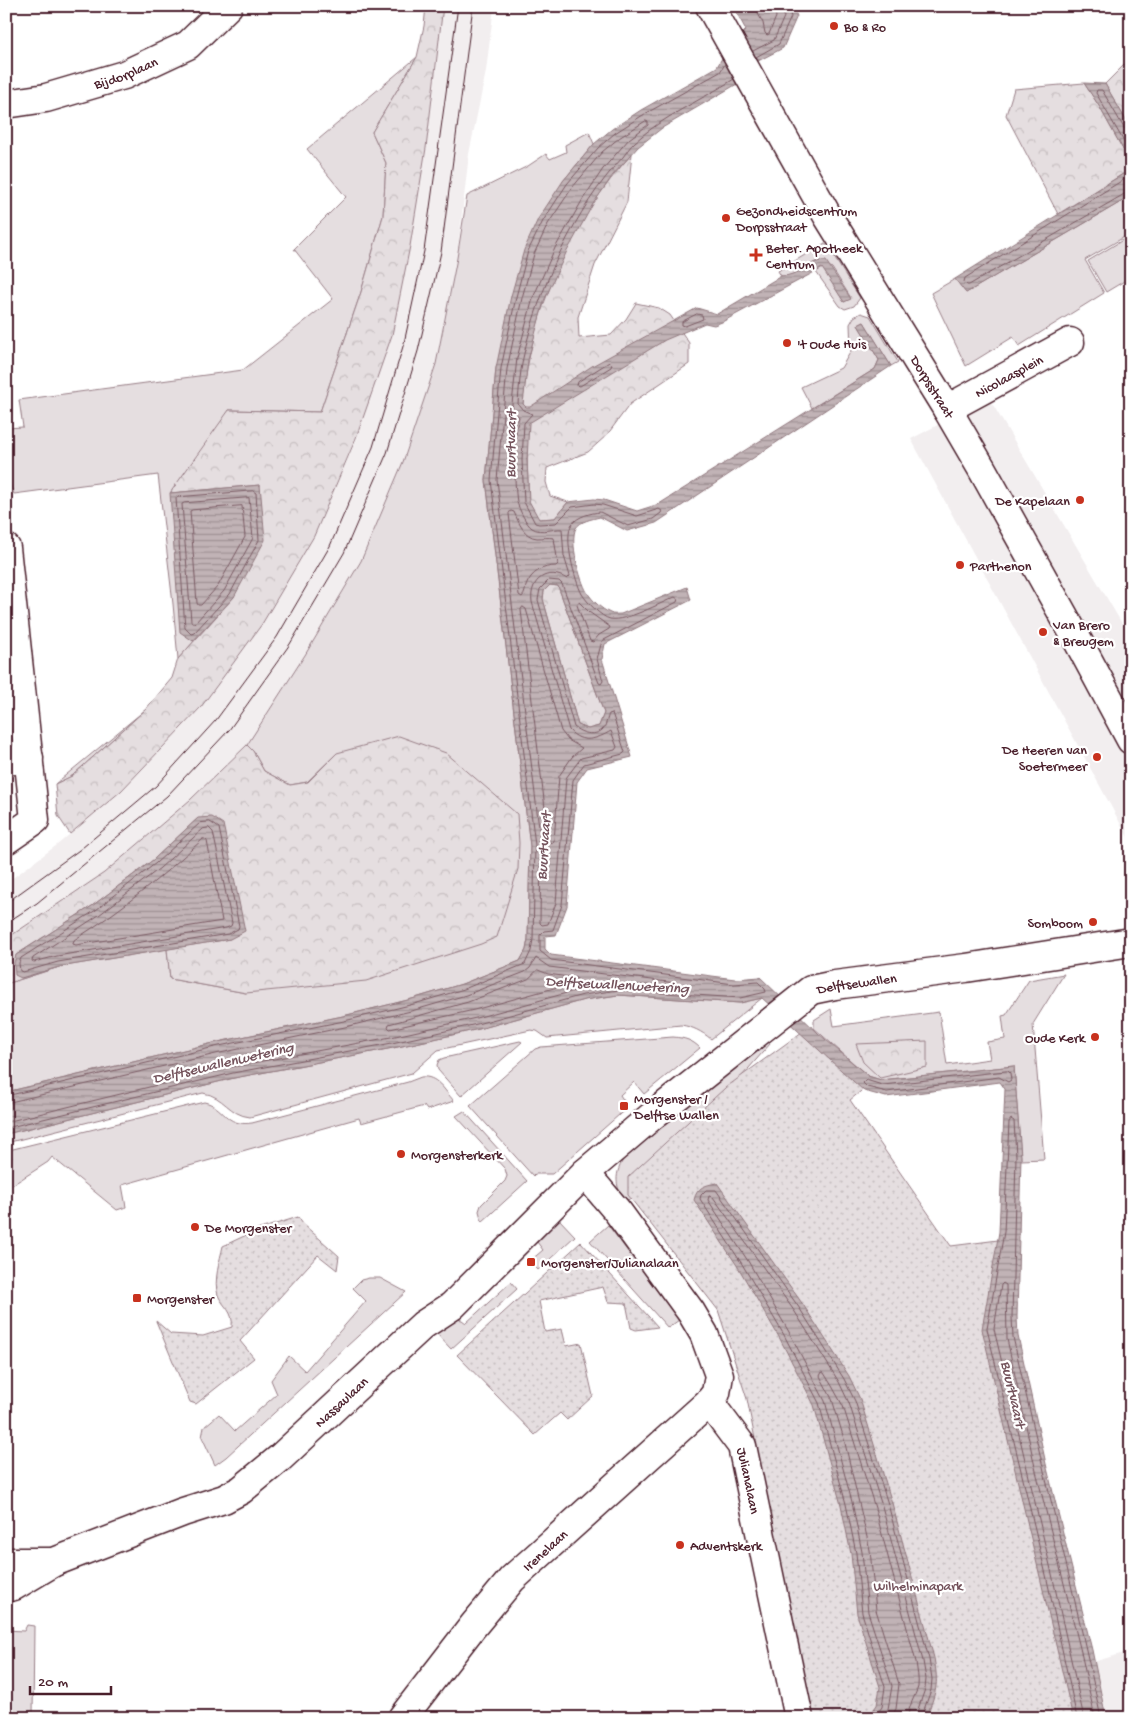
<svg xmlns="http://www.w3.org/2000/svg" width="1137" height="1724" font-family="'Gochi Hand',sans-serif">
  <style>
    .built { fill: #f2eeef }
    .grass { fill: #e5dee0; stroke: #987e86 }
    .forest { fill: url(#forest-crowns); stroke: #987e86 }
    .park { fill: url(#park-dots); stroke: #987e86 }
    .water { fill: url(#water-rules); stroke: #91787e; fill-rule: evenodd }
    .lines { fill: none; stroke-linecap: round; stroke-linejoin: round }
    .shore { stroke: #7a5a63; stroke-width: 1 }
    .minor-casing { stroke: #4a1f2b; stroke-width: 31 }
    .minor { stroke: #fff; stroke-width: 28 }
    .tram { stroke: #4a1f2b; stroke-width: 1 }
    .poi-dot { fill: #c8321e; stroke: #fff; stroke-width: 2 }
    .labels { text-anchor: middle; stroke-width: 4.5; stroke-linejoin: round; paint-order: stroke }
    .poi-label { font-size: 14px; fill: #4a1f2b; stroke: #fff; text-anchor: start }
    .street-label { font-size: 14px; fill: #4a1f2b; stroke: #fff }
    .park-label { font-size: 14px; fill: #714f58; stroke: #fff }
    .water-label { font-size: 15px; font-style: italic; fill: #74535c; stroke: #fff }
  </style>
  <defs>
    <pattern id="forest-crowns" width="20" height="18" patternUnits="userSpaceOnUse" patternTransform="scale(1.25)"><rect width="20" height="18" fill="#e5dee0"/><path d="M2 6a3 3 0 1 1 6 0M12 15a3 3 0 1 1 6 0" fill="none" stroke="#c6bec0"/></pattern>
    <pattern id="park-dots" width="8" height="8" patternUnits="userSpaceOnUse" patternTransform="scale(1.25)"><rect width="8" height="8" fill="#e5dee0"/><path d="M2 2h.1M6 6h.1" fill="none" stroke="#c6bec0" stroke-width="1.8" stroke-linecap="round"/></pattern>
    <pattern id="water-rules" width="6" height="5" patternUnits="userSpaceOnUse" patternTransform="scale(1.25)"><rect width="6" height="5" fill="#c1b3b6"/><path d="M0 2.5h6" fill="none" stroke="#9f9194"/></pattern>
  </defs>
  <rect width="100%" height="100%" fill="#fff"/>
  <filter id="ink" filterUnits="userSpaceOnUse"><feTurbulence type="fractalNoise" baseFrequency=".02" numOctaves="2"/><feDisplacementMap in="SourceGraphic" scale="10" xChannelSelector="R" yChannelSelector="G"/><feConvolveMatrix kernelMatrix="1 2 1 2 8 2 1 2 1" color-interpolation-filters="sRGB"/></filter>
  <g filter="url(#ink)">
    <g class="built">
      <path d="M443,6H494L486,71L469,154L457,258L436,364L403,462L361,561L305,655L247,745L190,800L104,873L6,939V883L57,845L121,791L201,707L262,624L314,536L357,438L426,148Z"/>
      <path d="M989,398L1131,639V843L911,439Z"/>
      <path d="M1131,1651V1718H1106L1093,1662Z"/>
    </g>
    <g class="grass">
      <path d="M417,57L372,132L386,163L383,216L361,292L320,412L229,410L234,597L178,659L173,604L158,475L14,494L6,474V428L23,427L19,400L243,370L333,299L294,249L346,197L307,149Z"/>
      <path d="M589,132L594,144L563,181L496,368L486,480L530,846L528,939L526,950L520,961L462,984L412,999L343,1016L218,1042L6,1092V984L59,967L167,949L170,979L246,993L337,753L307,782L290,785L264,771L253,751L247,745L305,655L361,561L403,462L436,364L457,258L467,196L528,166L546,154L550,159L566,152L565,145Z"/>
      <path d="M1131,196V233L1085,260L1104,293L1019,346L1013,337L966,366L931,293L955,279L966,293Z"/>
      <path d="M1131,235V277L1106,292L1088,261Z"/>
      <path d="M825,243L860,298L854,306L845,309L840,306L816,272L823,268L844,302L851,298L832,268L819,260L789,276H781L778,271Z"/>
      <path d="M861,313L870,316L898,362L891,366L864,322L858,325L879,360L875,369L812,408L801,387L841,368L851,351L850,324L854,317Z"/>
      <path d="M145,710L72,776L55,784Z"/>
      <path d="M1064,974L1033,1024L1044,1159L1021,1160L1014,1066L881,1080L868,1076L814,1028V1020L831,1009L834,1026L939,1012L947,1065L990,1059L987,1042L1005,1039L1002,1016L1006,1015L1029,980Z"/>
      <path d="M618,995L740,1003L762,998L711,1039C701,1031 693,1027 681,1025L547,1038L537,1031L531,1030L438,1050L412,1073L250,1117C229,1115 224,1096 203,1093L6,1143V1134L234,1078L393,1048L479,1029L584,1000Z"/>
      <path d="M673,1037C685,1038 692,1040 700,1048L644,1094L634,1082L620,1095L628,1107L552,1174H535L533,1176L470,1106L535,1049L541,1047Z"/>
      <path d="M766,1039L770,1044L642,1190L625,1202C611,1180 617,1168 630,1149Z"/>
      <path d="M520,1041L522,1042L461,1096L438,1070L437,1065L439,1060L444,1058Z"/>
      <path d="M421,1077C437,1075 444,1090 454,1101L427,1110L424,1106L361,1123L359,1118L122,1185L126,1207L117,1210L52,1157L48,1162L6,1189V1161L12,1158L9,1150L204,1102C225,1106 224,1127 252,1123L408,1082Z"/>
      <path d="M464,1111L527,1181L482,1222L479,1211L481,1205L505,1181L507,1176L505,1169L456,1116Z"/>
      <path d="M559,1219L575,1236L538,1270L530,1261L543,1250L537,1242Z"/>
      <path d="M608,1225L679,1320L668,1328L590,1241Z"/>
      <path d="M369,1278H380L406,1292L226,1457L215,1465L202,1437L204,1427L219,1414L235,1431L277,1394L271,1380L289,1356L305,1371L366,1301L353,1288L361,1280Z"/>
      <path d="M511,1282L517,1289L451,1349L436,1333L452,1318L462,1320L466,1323Z"/>
      <path d="M27,1625L34,1626L33,1718H6V1630L24,1631Z"/>
    </g>
    <g class="forest">
      <path d="M426,6H443L426,148L410,246L392,335L356,438L314,536L262,624L201,707L121,791L70,834L58,816L55,784L72,776L145,710L172,678L178,659L234,597L260,485L170,493L229,410L320,412L361,292L383,216L386,163L372,132L417,57L424,26Z"/>
      <path d="M1131,58V129L1105,84Z"/>
      <path d="M1084,83L1099,106L1131,164V169L1058,214L1006,115L1014,89Z"/>
      <path d="M632,154L627,202L595,265L578,317L579,338L611,335L626,319L636,303L659,308L670,315L689,343V364L630,404L607,435L588,452L547,468L546,482L550,496L568,502L555,518L538,519C535,514 532,508 529,502C527,497 528,489 528,483C527,464 527,445 528,426C529,418 522,409 523,401C530,313 572,219 632,154Z"/>
      <path d="M550,585L558,586L604,713L599,726L588,729L578,725L543,599L544,591Z"/>
      <path d="M399,736L446,753L517,814L519,843L518,869L497,937L481,944L366,981L246,993L170,979L167,949L230,939L198,818L153,860L92,906L16,955L21,978L59,967L6,984V939L104,873L190,800L247,745L253,751L264,771L290,785L308,782L337,753Z"/>
      <path d="M927,1041V1067L880,1078L863,1062L856,1044Z"/>
    </g>
    <g class="park">
      <path d="M802,1032L866,1087L850,1100L951,1246L1006,1239L1001,1307L1087,1718H811L747,1399L718,1310L628,1195V1177L725,1088Z"/>
      <path d="M298,1217L303,1224L339,1256L337,1270L318,1255L240,1341L254,1358L196,1404L190,1402L156,1321L171,1334L203,1336L232,1327C234,1311 223,1307 218,1295C213,1281 220,1260 223,1246L257,1230Z"/>
      <path d="M581,1242L658,1327L636,1330L631,1328L626,1303L608,1302L603,1287L539,1301L545,1332L562,1329L566,1346L581,1343L593,1396L567,1420L560,1413L535,1435L457,1355Z"/>
    </g>
    <g class="water">
      <path d="M733,6H792L797,16L783,48L758,61L737,84L662,128L638,147L613,175L593,204L566,253L544,301L528,360L523,404L526,407H530L592,366L697,308L717,314L781,276C798,277 810,259 826,261L851,299L844,302L822,268L722,322L714,325L705,323L665,340L529,423L527,460L529,501L539,519L555,518L568,502L594,499L604,500L637,511L659,504L875,369L879,360L858,325L864,322L891,366L656,523L627,531L600,517C592,519 580,521 576,528C569,541 580,580 587,592C592,600 601,609 610,613C613,615 617,614 621,614L687,587L691,600L605,644L602,659L632,757L587,768L577,782L567,906L556,935L545,936V949L551,955L735,979L760,977L818,1033L868,1076L881,1080L1014,1066L1021,1156L1017,1317L1018,1336L1046,1464L1092,1650L1106,1718H1073L982,1329L999,1232L1005,1089L1000,1082L886,1097L864,1091L762,998L740,1003L618,995L584,1000L479,1029L393,1048L234,1078L6,1134V1092L218,1042L343,1016L412,999L462,984L520,961L526,950L528,939L530,846L486,480L496,368L511,296L524,250L538,219L563,181L594,144L612,129L641,110L717,67L726,51L746,30ZM550,585L558,586L604,713L599,726L588,729L578,725L543,599L544,591Z"/>
      <path d="M1084,83L1105,84L1131,129V164L1099,106Z"/>
      <path d="M1131,169V196L966,293L955,279Z"/>
      <path d="M260,485L265,540L234,597L193,641L180,632L170,493Z"/>
      <path d="M212,817L223,824L245,931L230,939L59,967L21,978L15,975L14,963L16,955L92,906L153,860L198,818Z"/>
      <path d="M717,1183L804,1306L849,1376L860,1399L892,1503L934,1658C939,1687 936,1691 926,1718H867L877,1705L880,1687L857,1614L851,1554L841,1505L814,1405L779,1337L738,1267L694,1200C697,1187 705,1185 717,1183Z"/>
    </g>
    <g class="lines">
      <g class="shore">
        <path d="M754,6L763,23L765,33L767,35L769,34L776,17L774,6"/>
        <path d="M753,51L774,40L784,17L782,6"/>
        <path d="M756,57L779,44L791,17L788,6"/>
        <path d="M646,121L648,122V125L629,139L603,169L583,199L555,248L533,298L517,358L512,404L513,410L519,417C513,435 514,482 517,502C519,509 526,524 532,528C541,534 554,528 562,529L564,556L570,576L567,579C548,567 529,579 532,602L569,730C582,745 597,739 611,731L617,747L615,750L581,758L566,778L556,903L548,924L542,925L540,923L541,844L497,480L507,369L522,298L534,254L548,224L572,188L602,152L619,138Z"/>
        <path d="M1131,131L1124,128L1102,90H1097L1096,93L1131,154"/>
        <path d="M1131,175L965,278L964,282L967,285H969L1126,193L1131,192"/>
        <path d="M697,314L702,315L703,319L685,326L682,325V322Z"/>
        <path d="M610,362L612,364L611,367L580,386L577,385L578,382Z"/>
        <path d="M253,491L256,493L259,540L230,594L194,633L191,634L185,628L176,498L178,497Z"/>
        <path d="M249,498L253,538L224,591L195,623H192L191,621L182,504L184,503Z"/>
        <path d="M242,506L245,537L218,586L201,605H198L197,603L190,511L192,510Z"/>
        <path d="M511,511L514,512C519,523 524,537 537,538C543,538 548,537 554,538L558,564L556,566C543,566 531,572 526,586C525,590 525,594 522,597L519,595L509,514Z"/>
        <path d="M579,602L589,612L610,627L609,629L599,635L593,642L590,641L577,605Z"/>
        <path d="M523,607L526,609L561,731L568,740L582,748L572,757L559,776L554,841L551,843L549,841L521,610Z"/>
        <path d="M210,822L219,828L239,926L238,929L228,934L58,962L23,972L20,971L19,963L21,958L96,910L156,863L200,823Z"/>
        <path d="M209,828L213,832L232,923L231,926L226,928L57,956L34,962L32,961L33,958L99,915L160,868L203,829Z"/>
        <path d="M203,839H205L207,841L222,921L76,945L73,944L74,940C120,911 162,877 203,839Z"/>
        <path d="M538,970L548,974L576,978L578,981L576,982L474,1010L390,1029L388,1027L389,1024L468,1002L528,979Z"/>
        <path d="M1008,1071L1010,1073L1011,1080L1008,1082L999,1077L887,1092L867,1087L863,1083L866,1080L882,1085Z"/>
        <path d="M6,1096L219,1046L344,1021L414,1004L464,989L525,964L531,951L533,939L535,845L491,480L501,368L516,297L528,251L543,221L567,184L598,148L615,133L643,115L720,72L725,64"/>
        <path d="M6,1103L220,1053L345,1027L415,1010L466,995L525,972L530,968L536,958L549,967L676,983L679,985L676,988L619,984L581,989L476,1018L391,1037L231,1067L6,1122"/>
        <path d="M6,1128L233,1073L392,1043L477,1024L583,995L619,990L740,998L766,992L765,989L758,982L734,984L551,960L540,951V935L544,931L553,930L562,905L573,780L584,764L623,754L625,752L612,713L609,714C607,718 606,727 602,730C594,737 581,733 574,727L538,600L540,589L549,580L559,581L562,584L599,683L601,684L603,681L597,659L602,641L677,602L678,599L675,597C661,603 625,622 610,619C601,617 587,602 582,594C575,581 563,537 572,524C578,516 591,513 600,512L628,526L653,519L661,513L662,511L659,509L637,516L603,505L594,504L572,507L556,523L539,524L535,523L524,502L522,460L524,423L532,414L523,410L518,404C519,389 520,373 523,358C538,290 575,208 623,157C627,152 630,146 635,142C663,116 702,100 734,79"/>
        <path d="M874,1718L882,1707L885,1687L862,1613L856,1553L846,1504L819,1403L784,1335L742,1264L700,1199L701,1195L706,1190H716L800,1309L844,1379L855,1401L888,1504L929,1659L932,1679L931,1690L921,1718"/>
        <path d="M882,1718L888,1709L892,1686L868,1612L862,1552L852,1502L825,1401L789,1332L748,1261L708,1200L709,1196L713,1197L795,1312L839,1382L849,1403L882,1506L923,1661L926,1679L925,1689L915,1718"/>
        <path d="M891,1718L896,1709L899,1684L876,1610L870,1550L844,1439L832,1399L820,1376L822,1372L824,1373L832,1386L843,1406L875,1508L916,1662C917,1670 919,1679 918,1687C915,1697 908,1706 908,1718"/>
        <path d="M1077,1718L1046,1575L987,1329L1004,1232L1009,1122L1011,1119L1014,1121L1016,1156L1012,1317L1013,1337C1041,1464 1074,1590 1101,1718"/>
        <path d="M1084,1718L1052,1574L994,1329L1001,1285L1003,1283L1006,1285L1007,1339L1035,1467L1081,1652L1095,1718"/>
      </g>
      <g class="minor-casing">
        <g id="minor">
          <path id="s1" d="M710,6L827,215L947,409L982,469L1079,643L1131,740"/>
          <path id="s2" d="M6,104L46,98L124,75L188,45L228,6"/>
          <path id="s3" d="M947,409L1070,342"/>
          <path d="M6,548L35,820L6,840"/>
          <path d="M6,761L29,758"/>
          <path id="s4" d="M585,1173L618,1212L691,1312L704,1334L719,1375L716,1393L709,1402L742,1446L799,1718"/>
          <path d="M6,1562H54"/>
          <path id="s5" d="M6,1588L14,1586L54,1562L183,1512L224,1499L241,1490L280,1458L423,1325L452,1306L585,1173L652,1116L811,990L835,985L966,968L1131,942"/>
          <path id="s6" d="M402,1718L473,1626L512,1579L709,1402"/>
        </g>
      </g>
      <use href="#minor" class="minor"/>
      <g class="tram">
        <path d="M6,903L82,848L156,786L216,720L277,637L330,546L373,447L404,343L424,251L458,6"/>
        <path d="M6,923L37,903L167,796L229,730L290,644L344,553L387,453L418,351L441,252L473,6"/>
      </g>
    </g>
  </g>
  <g class="poi-dot">
    <circle cx="834" cy="26" r="5"/>
    <circle cx="726" cy="218" r="5"/>
    <path d="M753.5 247.5h5v5h5v5h-5v5h-5v-5h-5v-5h5z"/>
    <circle cx="787" cy="343" r="5"/>
    <circle cx="1080" cy="500" r="5"/>
    <circle cx="960" cy="565" r="5"/>
    <circle cx="1043" cy="632" r="5"/>
    <circle cx="1097" cy="757" r="5"/>
    <circle cx="1093" cy="922" r="5"/>
    <circle cx="1095" cy="1037" r="5"/>
    <rect x="619" y="1101" width="10" height="10" rx="2.5"/>
    <circle cx="401" cy="1154" r="5"/>
    <circle cx="195" cy="1227" r="5"/>
    <rect x="526" y="1257" width="10" height="10" rx="2.5"/>
    <rect x="132" y="1293" width="10" height="10" rx="2.5"/>
    <circle cx="680" cy="1545" r="5"/>
  </g>
  <g class="labels">
    <g class="poi-label">
      <text x="844" y="31">Bo &amp; Ro</text>
      <text x="736" y="215">Gezondheidscentrum<tspan x="736" dy="16">Dorpsstraat</tspan></text>
      <text x="766" y="252">Beter. Apotheek<tspan x="766" dy="16">Centrum</tspan></text>
      <text x="797" y="348">'t Oude Huis</text>
      <text x="1070" y="505" text-anchor="end">De Kapelaan</text>
      <text x="970" y="570">Parthenon</text>
      <text x="1053" y="629">Van Brero<tspan x="1053" dy="16">&amp; Breugem</tspan></text>
      <text x="1087" y="754" text-anchor="end">De Heeren van<tspan x="1087" dy="16">Soetermeer</tspan></text>
      <text x="1083" y="927" text-anchor="end">Somboom</text>
      <text x="1085" y="1042" text-anchor="end">Oude Kerk</text>
      <text x="634" y="1103">Morgenster /<tspan x="634" dy="16">Delftse Wallen</tspan></text>
      <text x="411" y="1159">Morgensterkerk</text>
      <text x="205" y="1232">De Morgenster</text>
      <text x="541" y="1267">Morgenster/Julianalaan</text>
      <text x="147" y="1303">Morgenster</text>
      <text x="690" y="1550">Adventskerk</text>
    </g>
    <g class="street-label">
      <text dy="5" stroke="none"><textPath href="#s2" startOffset="124">Bijdorplaan</textPath></text>
      <text dy="5" stroke="none"><textPath href="#s3" startOffset="70">Nicolaasplein</textPath></text>
      <text dy="5" stroke="none"><textPath href="#s1" startOffset="441">Dorpsstraat</textPath></text>
      <text dy="5" stroke="none"><textPath href="#s5" startOffset="1061">Delftsewallen</textPath></text>
      <text dy="5" stroke="none"><textPath href="#s5" startOffset="389">Nassaulaan</textPath></text>
      <text dy="5" stroke="none"><textPath href="#s4" startOffset="364">Julianalaan</textPath></text>
      <text dy="5" stroke="none"><textPath href="#s6" startOffset="221">Irenelaan</textPath></text>
    </g>
    <g class="park-label">
      <text x="918" y="1590">Wilhelminapark</text>
    </g>
    <g class="water-label">
      <text transform="translate(510 444) rotate(-89)" y="5">Buurtvaart</text>
      <text transform="translate(543 846) rotate(-86)" y="5">Buurtvaart</text>
      <text transform="translate(617 984) rotate(3)" y="5">Delftsewallenwetering</text>
      <text transform="translate(223 1062) rotate(-13)" y="5">Delftsewallenwetering</text>
      <text transform="translate(1014 1394) rotate(77)" y="5">Buurtvaart</text>
    </g>
  </g>
  <rect width="1137" height="1724" fill="none" stroke="#fff" stroke-width="25"/>
  <rect x="12" y="12" width="1112" height="1699" fill="none" stroke="#4a1f2b" stroke-width="2" filter="url(#ink)"/>
  <path d="M30 1686v8h81v-8" fill="none" stroke="#4a1f2b" stroke-width="2.5"/>
  <text x="38" y="1686" font-size="15" fill="#4a1f2b" stroke="#ffffff" stroke-width="4" paint-order="stroke">20 m</text>
</svg>
